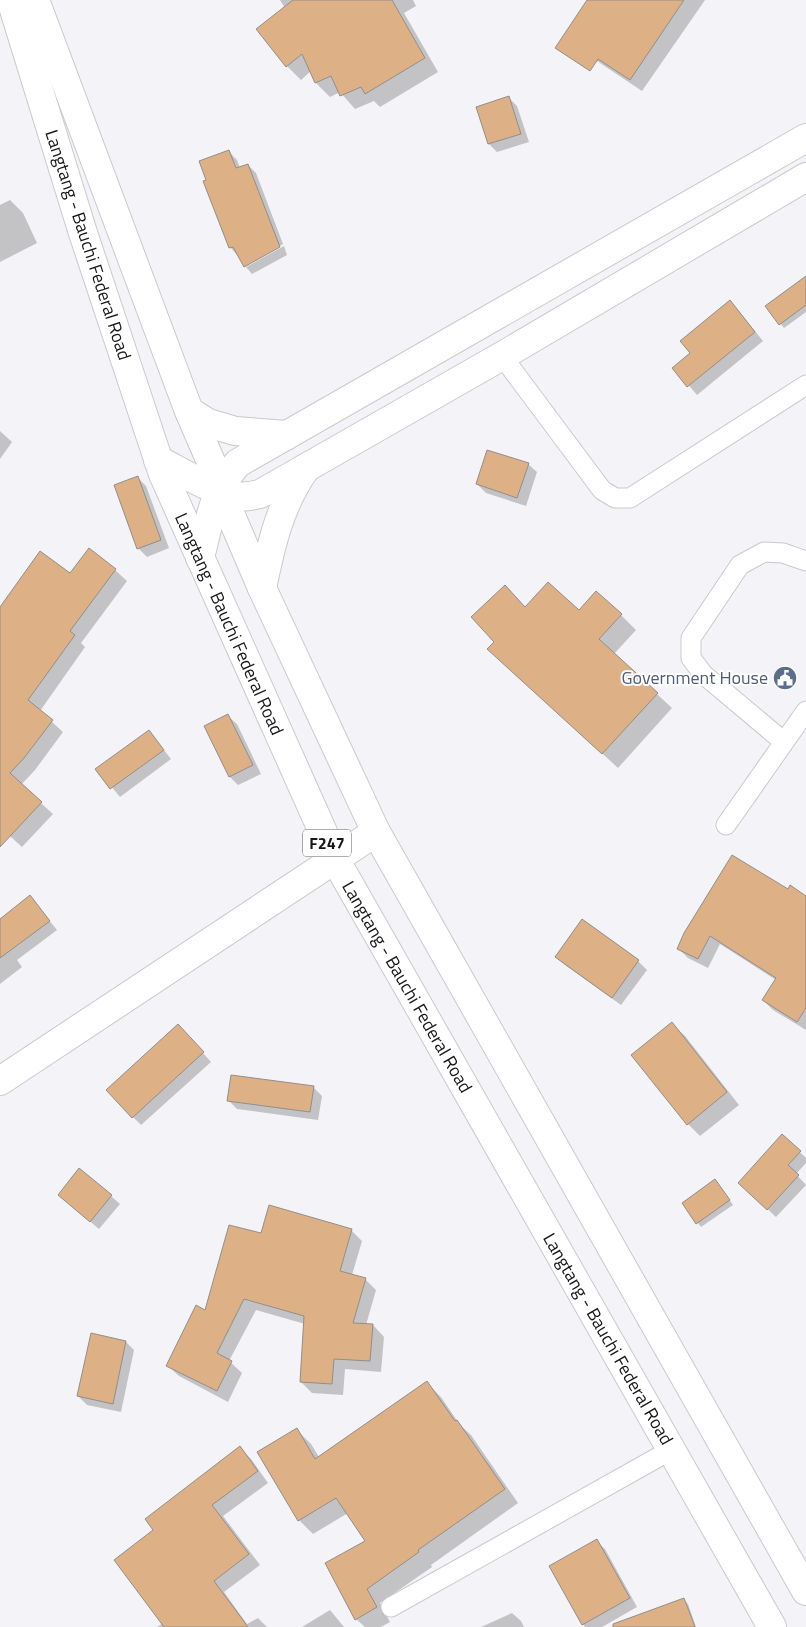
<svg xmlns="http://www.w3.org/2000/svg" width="806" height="1627" font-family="'Titillium Web',sans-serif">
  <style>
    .shadow { fill: #0003 }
    .building { fill: #deb086; stroke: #918e8b }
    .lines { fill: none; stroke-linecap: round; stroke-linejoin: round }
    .lane-casing { stroke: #cac9cd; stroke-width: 21 }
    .street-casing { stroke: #cac9cd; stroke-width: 30 }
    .secondary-casing { stroke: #cac9cd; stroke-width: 30 }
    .primary-casing { stroke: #cac9cd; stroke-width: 30 }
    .lane { stroke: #fff; stroke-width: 19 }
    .street { stroke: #fff; stroke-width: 28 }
    .secondary { stroke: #fff; stroke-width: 28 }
    .primary { stroke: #fff; stroke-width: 28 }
    .labels { text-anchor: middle; stroke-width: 4; stroke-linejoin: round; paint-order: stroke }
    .shield { fill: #fff; stroke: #5d5c5d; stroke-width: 1 }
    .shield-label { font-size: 16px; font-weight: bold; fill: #171618 }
    .street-label { font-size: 18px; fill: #171618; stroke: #fff }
    .service-label { font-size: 18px; fill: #4e5e75; stroke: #fff; text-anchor: end }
  </style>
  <rect width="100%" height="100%" fill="#f4f3f7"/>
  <g class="shadow">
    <path d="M280,0H413L416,6L404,13L438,72L380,107L374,101L355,109L340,92L330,97L316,83L311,71L301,80L287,66L285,8Z"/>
    <path d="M613,0H705L642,91L594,59Z"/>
    <path d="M509,98L517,106L529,142L497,152L489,144L478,107Z"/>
    <path d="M229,152L237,160L240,168L248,165L256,173L283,244L246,265V267L238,256L231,248L205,182L208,181Z"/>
    <path d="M10,200L23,213L37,243L0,262V205Z"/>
    <path d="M284,246L287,255L252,274L246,267Z"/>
    <path d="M806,278V312L784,328L767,307Z"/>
    <path d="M738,310L763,341L697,395L674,368Z"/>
    <path d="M0,431L12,442L0,459Z"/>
    <path d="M528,464L537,472L526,506L486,493L477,484Z"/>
    <path d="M137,477L146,486L169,548L147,557L138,548Z"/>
    <path d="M115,570L127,581L81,643L85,647L40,711L63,732L35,770L21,785L53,814L22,847L0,827V609L71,574Z"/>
    <path d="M526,608L621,615L636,630L614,654L672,708L618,768L489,649Z"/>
    <path d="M228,716L237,724L261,774L238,785L230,777Z"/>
    <path d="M149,731L171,759L120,797L97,769Z"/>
    <path d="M789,891L806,897V1030L773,1010L763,1000L776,980L720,944L708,968L688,958L678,948Z"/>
    <path d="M30,897L57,930L17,960L22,967L0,984V920Z"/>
    <path d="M582,921L638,961L647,970L621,1005L565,965L556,957Z"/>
    <path d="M672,1024L685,1036L739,1105L700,1136L688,1124Z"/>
    <path d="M186,1034L211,1062L141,1125L133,1117Z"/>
    <path d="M313,1087L322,1096L318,1120L237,1109L229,1101Z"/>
    <path d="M782,1135L806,1158V1163L796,1174L806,1185L776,1217L748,1191Z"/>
    <path d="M719,1185L733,1205L701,1227L683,1203Z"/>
    <path d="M59,1195L111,1196L120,1204L99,1229Z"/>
    <path d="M351,1230L362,1241L352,1275L365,1279L376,1290L366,1325H373L384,1337L381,1372L345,1369L343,1395L312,1393L301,1382L305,1324L256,1310L229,1361L242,1373L228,1402L179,1376L167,1365L262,1235Z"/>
    <path d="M126,1342L134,1350L121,1412L87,1405L78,1396Z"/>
    <path d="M427,1383L441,1397L460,1425L471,1435L518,1503L431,1565L432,1567L380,1603L390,1622L381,1627H365L356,1619L367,1541L348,1513L313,1534L299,1520L297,1430L311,1444L319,1457Z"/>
    <path d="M240,1448L251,1459L268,1483L223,1516L260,1565L224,1592L247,1624L258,1618L267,1627H157L163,1623L155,1530Z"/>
    <path d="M596,1541L605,1549L637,1607L602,1627H585L583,1624Z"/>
    <path d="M684,1600L688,1604L696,1627H661Z"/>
    <path d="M330,1610L344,1627H302Z"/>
    <path d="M512,1613L521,1621L524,1627H481Z"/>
  </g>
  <g class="building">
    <path d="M293,0H392L425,58L365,94L361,87L340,96L331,76L315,83L302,54L286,67L256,29Z"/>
    <path d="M587,0H684L630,80L598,59L590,71L555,48Z"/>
    <path d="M509,96L521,134L488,144L476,107Z"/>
    <path d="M229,150L236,168L248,164L280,247L244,267L233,247L229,248L203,181L206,180L199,161Z"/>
    <path d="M806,276V305L779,325L765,306Z"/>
    <path d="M730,300L755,332L687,387L672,368L690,353L680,341Z"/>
    <path d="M487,450L529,463L517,498L476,484Z"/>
    <path d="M138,476L161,540L137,549L114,485Z"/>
    <path d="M89,548L116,569L70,631L75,635L28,700L53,720L24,758L10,773L42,802L0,847V607L40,551L70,573Z"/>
    <path d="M548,582L579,610L596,591L622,614L599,639L658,693L602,754L487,649L494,642L471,617L505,585L525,607Z"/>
    <path d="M228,714L253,765L229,777L204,726Z"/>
    <path d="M149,730L164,750L110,789L95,769Z"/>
    <path d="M732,855L788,889L790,885L806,896V1008L797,1022L762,1000L776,978L710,936L698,959L677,949L684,933Z"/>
    <path d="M30,895L50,921L0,958V919Z"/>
    <path d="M582,919L639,960L612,998L555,957Z"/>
    <path d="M672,1022L727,1092L687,1125L631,1055Z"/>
    <path d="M178,1024L204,1052L132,1118L106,1090Z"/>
    <path d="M231,1075L314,1086L310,1112L227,1101Z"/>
    <path d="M782,1134L801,1151L788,1165L799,1175L767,1210L738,1183Z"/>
    <path d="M79,1168L112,1195L90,1222L58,1195Z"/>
    <path d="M715,1179L730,1200L696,1224L682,1203Z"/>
    <path d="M269,1205L352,1229L340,1271L366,1278L353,1323L373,1324L370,1361L334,1359L332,1384L300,1382L304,1316L244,1299L217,1353L232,1361L217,1391L166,1366L196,1305L205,1310L229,1225L261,1233Z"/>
    <path d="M91,1333L126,1341L113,1404L77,1396Z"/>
    <path d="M427,1381L455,1421L457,1420L505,1489L418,1550L419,1552L367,1589L377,1607L355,1620L325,1563L365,1541L336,1498L298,1521L257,1452L297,1428L315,1459Z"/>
    <path d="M240,1446L258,1471L212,1505L249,1554L214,1581L248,1627H164L114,1560L153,1530L145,1519Z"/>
    <path d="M597,1539L630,1598L582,1625L549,1566Z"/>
    <path d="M684,1598L695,1627H613V1624Z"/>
  </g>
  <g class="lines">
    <g class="lane-casing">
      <g id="lane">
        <path d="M502,356L602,490L615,498H630L806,385"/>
        <path d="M784,742L703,674L691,658V638L740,565L764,552L783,553L806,561"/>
        <path d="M726,825L806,711"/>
        <path d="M391,1607L671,1450"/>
      </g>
    </g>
    <g class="street-casing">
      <path id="street" d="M0,1081L376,832"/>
    </g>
    <g class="secondary-casing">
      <g id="secondary">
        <path d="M158,460C180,471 212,491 236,496C244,497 252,496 260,494L502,356L806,177"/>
        <path d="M200,558C208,526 214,488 238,463L806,138"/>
      </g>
    </g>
    <g class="primary-casing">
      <g id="primary">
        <path d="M11,0L83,233L163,474L335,859L772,1627"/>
        <path d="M35,0L189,411L211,462L220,490L262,588L376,832L806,1591"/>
        <path d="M189,411L208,423L235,431L287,435"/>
        <path d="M262,588C271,545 280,504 306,468"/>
      </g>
    </g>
    <use href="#lane" class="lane"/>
    <use href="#street" class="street"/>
    <use href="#secondary" class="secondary"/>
    <use href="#primary" class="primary"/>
  </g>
  <defs>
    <g id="civic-disc" transform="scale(1.25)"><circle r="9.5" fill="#5c6f8a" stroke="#fff"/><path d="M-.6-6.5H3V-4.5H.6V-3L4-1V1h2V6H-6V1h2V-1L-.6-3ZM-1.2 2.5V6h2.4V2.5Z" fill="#fff"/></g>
  </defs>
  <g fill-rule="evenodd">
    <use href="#civic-disc" x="785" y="678"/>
  </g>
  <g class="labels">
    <rect class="shield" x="303" y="829.5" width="48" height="27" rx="4"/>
    <g class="shield-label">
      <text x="327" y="849">F247</text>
    </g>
    <g class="street-label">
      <text transform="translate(88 245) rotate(72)" y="6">Langtang - Bauchi Federal Road</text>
      <text transform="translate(229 624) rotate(66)" y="6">Langtang - Bauchi Federal Road</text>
      <text transform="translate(407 987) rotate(60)" y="6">Langtang - Bauchi Federal Road</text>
      <text transform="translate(608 1339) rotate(60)" y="6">Langtang - Bauchi Federal Road</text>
    </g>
    <g class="service-label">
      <text x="768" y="684">Government House</text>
    </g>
  </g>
</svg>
